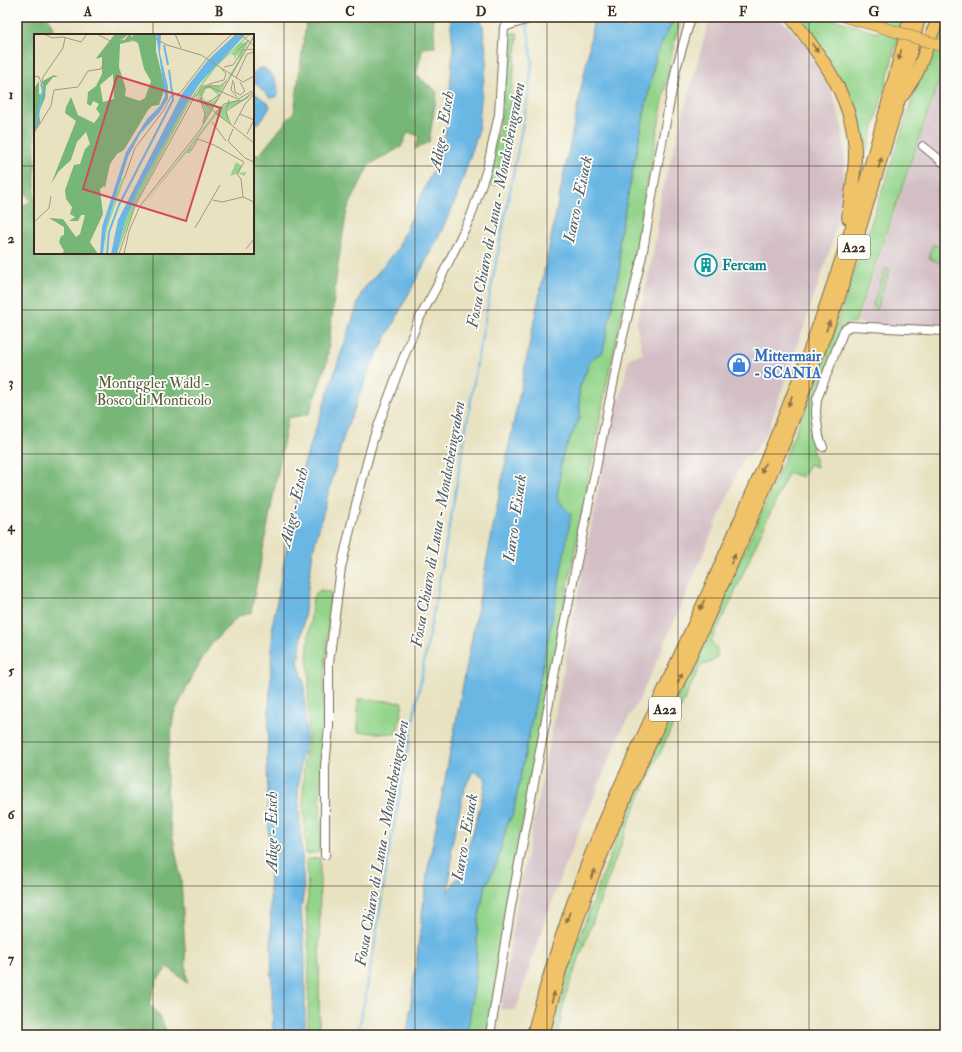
<svg xmlns="http://www.w3.org/2000/svg" width="962" height="1052" font-family="'IM FELL Double Pica',serif">
  <style>
    .industrial { fill: #d2bec4 }
    .green { fill: #93d48a; stroke: #677f54 }
    .forest { fill: #76b676; stroke: #58704a }
    .water { fill: #6bb7e4; stroke: #537081; fill-rule: evenodd }
    .lines { fill: none; stroke-linecap: round; stroke-linejoin: round }
    .stream { stroke: #6bb7e4; stroke-width: 2 }
    .minor-casing { stroke: #786a57; stroke-width: 10 }
    .major-casing { stroke: #786a57; stroke-width: 12 }
    .highway-casing { stroke: #786a57; stroke-width: 14 }
    .minor { stroke: #fff; stroke-width: 8 }
    .major { stroke: #f0c369; stroke-width: 11 }
    .highway { stroke: #f0c369; stroke-width: 12 }
    .major-bridge-casing { stroke: #786a57; stroke-width: 12; stroke-linecap: butt }
    .major-bridge { stroke: #f0c369; stroke-width: 11 }
    .oneway { fill: #8c6f40 }
    .grid { fill: none; stroke: #3b2a1e; stroke-width: 1; stroke-opacity: 0.55 }
    .labels { text-anchor: middle; stroke-width: 3.5; stroke-linejoin: round; paint-order: stroke }
    .shield { fill: #fdfcf7; stroke: #75695f; stroke-width: 1 }
    .shield-label { font-size: 14px; font-weight: bold; fill: #3b2a1e }
    .culture-label { font-size: 15px; font-weight: bold; fill: #0d838f; stroke: #fdfcf7; text-anchor: start }
    .shop-label { font-size: 15px; font-weight: bold; fill: #366cbe; stroke: #fdfcf7; text-anchor: start }
    .park-label { font-size: 15px; fill: #555d3e; stroke: #fdfcf7 }
    .water-label { font-size: 16px; font-style: italic; fill: #4c5b63; stroke: #fdfcf7 }
    .inset-river { fill: none; stroke: #6bb7e4; stroke-width: 2 }
    .inset-road { fill: none; stroke: #a39880; stroke-width: 1 }
    .view { fill: #d1495b; fill-opacity: 0.15; stroke: #d1495b; stroke-width: 2 }
    .inset-edge { fill: none; stroke: #3b2a1e; stroke-width: 2 }
    .neatline { fill: none; stroke: #3b2a1e; stroke-width: 1.5 }
    .grid-label { font-size: 13px; text-anchor: middle; font-weight: bold; fill: #3b2a1e }
  </style>
  <rect width="100%" height="100%" fill="#fdfcf7"/>
  <filter id="ink" filterUnits="userSpaceOnUse"><feTurbulence type="fractalNoise" baseFrequency=".025" numOctaves="2"/><feDisplacementMap in="SourceGraphic" scale="8" xChannelSelector="R" yChannelSelector="G"/><feConvolveMatrix kernelMatrix="1 2 1 2 8 2 1 2 1" color-interpolation-filters="sRGB"/></filter>
  <filter id="wash" filterUnits="userSpaceOnUse"><feTurbulence type="fractalNoise" baseFrequency=".012" numOctaves="4" result="noise"/><feDisplacementMap in="SourceGraphic" scale="16" xChannelSelector="R" yChannelSelector="G"/><feGaussianBlur stdDeviation="0.9" result="paint"/><feColorMatrix in="noise" values="0 0 0 0 0 0 0 0 0 0 0 0 0 0 0 0 0 1.4 0 .05"/><feComposite in="paint" operator="in"/></filter>
  <g filter="url(#wash)">
    <rect width="100%" height="100%" fill="#e8e2c1"/>
    <g class="industrial">
      <path d="M710,17H771L781,20L812,50L834,98L842,127L845,159L842,198L830,250L768,430L755,451L744,458L670,631L639,700L623,727L563,870L534,953L516,1010L501,1009L515,912L546,761L615,403L620,399L629,358L643,354L636,325L647,283L655,242L659,216V202Z"/>
      <path d="M940,81L945,82V329L857,323Z"/>
    </g>
    <g class="green">
      <path d="M675,17H682L674,42L642,212L637,255L630,287L623,309L608,377L572,565L548,681L501,946L488,1035H467L475,979L478,923L485,887L497,863L507,825L513,814L557,594L570,515L557,499L562,456L580,417L579,389L591,359L620,268L619,239L656,55Z"/>
      <path d="M796,17H826L877,33L881,24L859,17H902L900,30L856,193L849,105Z"/>
      <path d="M945,17V71H944L939,81L855,323H848L814,400L818,442L812,448L817,467L809,464L802,477L790,473L787,475L726,612L711,641L716,647L718,655L712,662L700,666L633,812L565,997L558,1035H552L573,953L635,792L765,505L813,389L837,323L880,197L929,48Z"/>
      <path d="M512,33H518L510,104L496,186L487,184L502,113L508,37Z"/>
      <path d="M939,182L945,187V209L936,205Z"/>
      <path d="M933,244L945,249V265L929,258Z"/>
      <path d="M886,268L890,269L876,310L873,307V303Z"/>
      <path d="M320,590L331,592L324,683V727L320,788L321,830L319,852L306,854L303,792L304,762L308,744V707L309,675L307,654L313,597Z"/>
      <path d="M358,699L403,702L397,734L358,732Z"/>
      <path d="M320,858L319,1035H308L309,959L306,907L308,898L307,859Z"/>
    </g>
    <path class="forest" d="M17,17H48L56,35H35V253H253V155L260,154L294,112L306,23L303,17H433L435,47L423,48L416,75L437,92L429,142L415,149L419,136L408,132L401,147L369,165L347,210L337,270L327,362L309,414L288,418L251,613L239,616L212,643L199,664L174,713L167,763V807L181,880L187,983L168,967L157,980L149,1004L160,1017L168,1035H17V210L31,201L17,179Z"/>
    <g class="water">
      <path d="M450,17H480L483,27L487,60L482,91L478,133L456,199L441,232L372,364L344,435L313,551L298,663L304,682L306,744L301,760L298,792L304,890L301,909L305,958V1035H273L267,756L273,622L300,476L362,291L397,250L443,147L449,105L453,46Z"/>
      <path d="M594,17H623L626,30L629,29L635,17H675L656,55L619,239L620,267L603,352L591,359L579,389L580,417L562,456L557,499L571,515L557,594L513,814L507,825L497,863L485,887L478,923L475,979L467,1035H407L428,868L505,465L588,55ZM473,771L485,777L484,789L477,818L460,874L448,892L452,856L451,849L464,790Z"/>
      <path d="M263,68C274,75 280,84 277,97L270,98L253,81V73L258,69Z"/>
      <path d="M253,92L268,103L270,107L264,117L253,127Z"/>
    </g>
    <g class="lines">
      <path class="stream" d="M358,1035L372,960L389,852L453,506L479,351L528,97L532,62L527,22"/>
    </g>
  </g>
  <g filter="url(#ink)">
    <g class="lines">
      <g class="minor-casing">
        <g id="minor">
          <path d="M923,146L945,164"/>
          <path d="M823,447L819,437L816,413L817,399L844,330L850,326L945,331"/>
          <path d="M325,855V766L329,727V663L341,568L358,496L373,440L401,364L418,321L436,288L471,216L487,169L499,114L504,27L535,17"/>
          <path d="M490,1035L511,906L557,660L622,340L642,256L655,179L676,69L691,17"/>
        </g>
      </g>
      <g class="major-casing">
        <path id="major" d="M846,17L881,27"/>
      </g>
      <g class="highway-casing">
        <g id="highway">
          <path d="M791,17C822,57 855,101 855,154C855,176 850,197 848,218"/>
          <path d="M903,95L917,73L933,31L940,17"/>
          <path d="M533,1035C547,980 564,926 584,873C605,815 633,760 658,703C691,632 723,560 754,489C821,337 871,178 910,17"/>
          <path d="M543,1035L560,970L593,875L630,787L704,626L763,492L787,435L838,300L898,103L919,17"/>
        </g>
      </g>
      <use href="#minor" class="minor"/>
      <use href="#major" class="major"/>
      <use href="#highway" class="highway"/>
      <g class="major-bridge-casing">
        <path id="major-bridge" d="M881,27L945,47"/>
      </g>
      <use href="#major-bridge" class="major-bridge"/>
    </g>
    <defs><path id="oneway-solid" d="M-6-.8H1V-3.2L6.5 0L1 3.2V.8H-6Z"/></defs>
    <g class="oneway">
      <use href="#oneway-solid" transform="translate(815 48) rotate(55)"/>
      <use href="#oneway-solid" transform="translate(900 55) rotate(104)"/>
      <use href="#oneway-solid" transform="translate(880 163) rotate(-73)"/>
      <use href="#oneway-solid" transform="translate(828 326) rotate(-70)"/>
      <use href="#oneway-solid" transform="translate(790 401) rotate(111)"/>
      <use href="#oneway-solid" transform="translate(763 468) rotate(113)"/>
      <use href="#oneway-solid" transform="translate(733 559) rotate(-66)"/>
      <use href="#oneway-solid" transform="translate(702 605) rotate(114)"/>
      <use href="#oneway-solid" transform="translate(680 678) rotate(-65)"/>
      <use href="#oneway-solid" transform="translate(593 874) rotate(-68)"/>
      <use href="#oneway-solid" transform="translate(568 917) rotate(110)"/>
      <use href="#oneway-solid" transform="translate(553 997) rotate(-75)"/>
    </g>
  </g>
  <path class="grid" d="M153,17V35M284,17V1035M415,17V1035M547,17V1035M678,17V1035M809,17V1035M17,166H35M253,166H945M153,253V1035M17,310H945M17,454H945M17,598H945M17,742H945M17,886H945"/>
  <defs>
    <g id="building-ring" transform="scale(1.15)"><circle r="9.5" fill="#fdfcf7" stroke="#0f9aa8" stroke-width="1.5"/><path d="M-4-6H4V6H1V3H-1V6H-4ZM-2.5-4.3h1.7v1.8h-1.7ZM.8-4.3h1.7v1.8H.8ZM-2.5-1h1.7V.8h-1.7ZM.8-1h1.7V.8H.8Z" fill="#0f9aa8"/></g>
    <g id="shop-ring" transform="scale(1.15)"><circle r="9.5" fill="#fdfcf7" stroke="#3f7fe0" stroke-width="1.5"/><path d="M-5-2.5h2.3a2.7 3.5 0 0 1 5.4 0H5L5.5 6h-11ZM-1.5-2.5h3a1.5 2.3 0 0 0-3 0Z" fill="#3f7fe0"/></g>
  </defs>
  <g fill-rule="evenodd">
    <use href="#building-ring" x="706" y="265"/>
    <use href="#shop-ring" x="739" y="365"/>
  </g>
  <g class="labels">
    <g class="shield">
      <rect x="838" y="235" width="32" height="24" rx="3"/>
      <rect x="649" y="697" width="32" height="24" rx="3"/>
    </g>
    <g class="shield-label">
      <text x="854" y="252">A22</text>
      <text x="665" y="714">A22</text>
    </g>
    <g class="culture-label">
      <text x="722" y="270">Fercam</text>
    </g>
    <g class="shop-label">
      <text x="754" y="361">Mittermair<tspan x="754" dy="17">- SCANIA</tspan></text>
    </g>
    <g class="park-label">
      <text x="154" y="388">Montiggler Wald -<tspan x="154" dy="17">Bosco di Monticolo</tspan></text>
    </g>
    <g class="water-label">
      <text transform="translate(441 131) rotate(-80)" y="6">Adige - Etsch</text>
      <text transform="translate(577 199) rotate(-78)" y="6">Isarco - Eisack</text>
      <text transform="translate(495 205) rotate(-79)" y="6">Fossa Chiaro di Luna - Mondscheingraben</text>
      <text transform="translate(293 507) rotate(-77)" y="6">Adige - Etsch</text>
      <text transform="translate(514 518) rotate(-82)" y="6">Isarco - Eisack</text>
      <text transform="translate(437 524) rotate(-80)" y="6">Fossa Chiaro di Luna - Mondscheingraben</text>
      <text transform="translate(271 832) rotate(-90)" y="6">Adige - Etsch</text>
      <text transform="translate(464 837) rotate(-80)" y="6">Isarco - Eisack</text>
      <text transform="translate(381 843) rotate(-80)" y="6">Fossa Chiaro di Luna - Mondscheingraben</text>
    </g>
  </g>
  <g transform="translate(34 34)">
    <rect width="220" height="220" fill="#e8e2c1"/>
    <path d="M215,0H217L207,9L214,8L208,21L220,1L195,46L197,40L184,62L177,68L170,67L175,69L180,67L186,61L194,48L169,91L171,76L163,60L168,53L174,50L185,52L188,55L186,52L190,50L206,24L204,26L208,17L203,22V18L202,23L200,26L201,22L197,20L204,12L182,33L155,69L102,169L83,220L91,187L104,157L152,70L180,33ZM176,54L183,60L186,58L179,66L169,67L166,61L169,65H171L168,63L172,55ZM220,57L213,65L192,76L198,92L184,78L192,87L182,81L158,112L156,119H152L107,174L185,74L194,69L193,73L195,68L210,65ZM202,128L208,132L205,139L213,138L210,142L204,139L196,142ZM88,145H90L73,195L70,220L72,194Z" fill="#93d48a" fill-rule="evenodd"/>
    <path d="M81,0H94L86,6L89,7H98L86,10L85,33L92,55L91,62L106,67L111,64L117,47L110,35L104,9L98,6L90,7L95,0L99,3V0H122V17L131,54L125,71L118,72L114,76L90,116L83,120L76,130L71,154L70,152L66,155L69,180L56,208L64,220H28L30,217L25,208L27,202L30,201V193L15,184L29,185L42,203L46,200L51,181H47L44,187H35L41,183L36,180L38,173L32,165L31,156L40,131L46,130L51,115L56,110L52,98L43,108L37,126L25,137L17,150L42,87L31,79L32,73L37,63L44,81L60,89L64,84L66,80L62,75L65,70L59,67L57,72L53,70L54,58L62,52L68,40V23L62,25L63,23ZM79,40L80,65L69,68L66,51ZM18,42L20,41L24,43H19L12,52L11,64L5,78L6,88L0,98L1,53L5,47V60L8,61L9,47Z" fill="#76b676" fill-rule="evenodd"/>
    <path d="M122,0L127,1L126,19L134,53V65L126,78L106,100L94,123L72,194L69,220H66L68,193L92,118L113,85L126,72L131,62ZM202,0H212L166,49L152,70L104,157L91,187L83,220H77L84,186L149,58L174,26Z" fill="#6bb7e4"/>
    <path class="inset-river" d="M130,11L134,31M185,21L202,9M2,92L9,56L7,50M73,220L75,198L85,171L139,66L135,36"/>
    <path class="inset-road" d="M10,0L18,4L29,3L47,8L53,0M94,0L87,6L99,7M141,0L147,14M206,0L220,12M118,3L133,11L167,21L209,48L220,42M204,16L215,6M190,33L199,31L209,16L220,15M0,42L5,43L8,50L9,43L29,14L31,4M202,44L213,20L220,18M199,46L197,56L203,63M192,47L186,52H168L162,63L220,109M200,48L201,58L206,61L211,57L206,48M175,50L190,46L192,40L188,35M186,60L174,69L168,66L167,59L170,54L176,53L204,65L218,57M166,64L171,80L169,89M193,77L220,58M180,80L190,70L206,66M206,80L220,86M194,85L192,77L195,66M178,88L192,107M200,91L211,70L220,60M0,99L17,72L20,56L44,53L54,37L67,35L78,8L63,0M213,100L220,86M194,107L211,124L220,128M194,107L199,95M157,117L164,105L180,111L210,128L203,140L207,145L209,163M90,145L101,114L130,76L137,62L146,59L174,23L198,0M179,166L188,168L209,163L220,168M0,188L15,174L17,162M161,194L186,151M212,215L220,205M85,220L101,172L162,60M90,220L95,197L106,172L166,96L220,2"/>
    <path class="view" d="M83,42L187,74L152,187L49,155Z"/>
    <rect width="220" height="220" class="inset-edge"/>
  </g>
  <rect width="962" height="1052" fill="none" stroke="#fdfcf7" stroke-width="44"/>
  <rect x="22" y="22" width="918" height="1008" class="neatline"/>
  <g class="grid-label">
    <text x="88" y="16">A</text>
    <text x="219" y="16">B</text>
    <text x="350" y="16">C</text>
    <text x="481" y="16">D</text>
    <text x="612" y="16">E</text>
    <text x="743" y="16">F</text>
    <text x="874" y="16">G</text>
    <text x="11" y="99">1</text>
    <text x="11" y="243">2</text>
    <text x="11" y="387">3</text>
    <text x="11" y="531">4</text>
    <text x="11" y="675">5</text>
    <text x="11" y="819">6</text>
    <text x="11" y="963">7</text>
  </g>
</svg>
